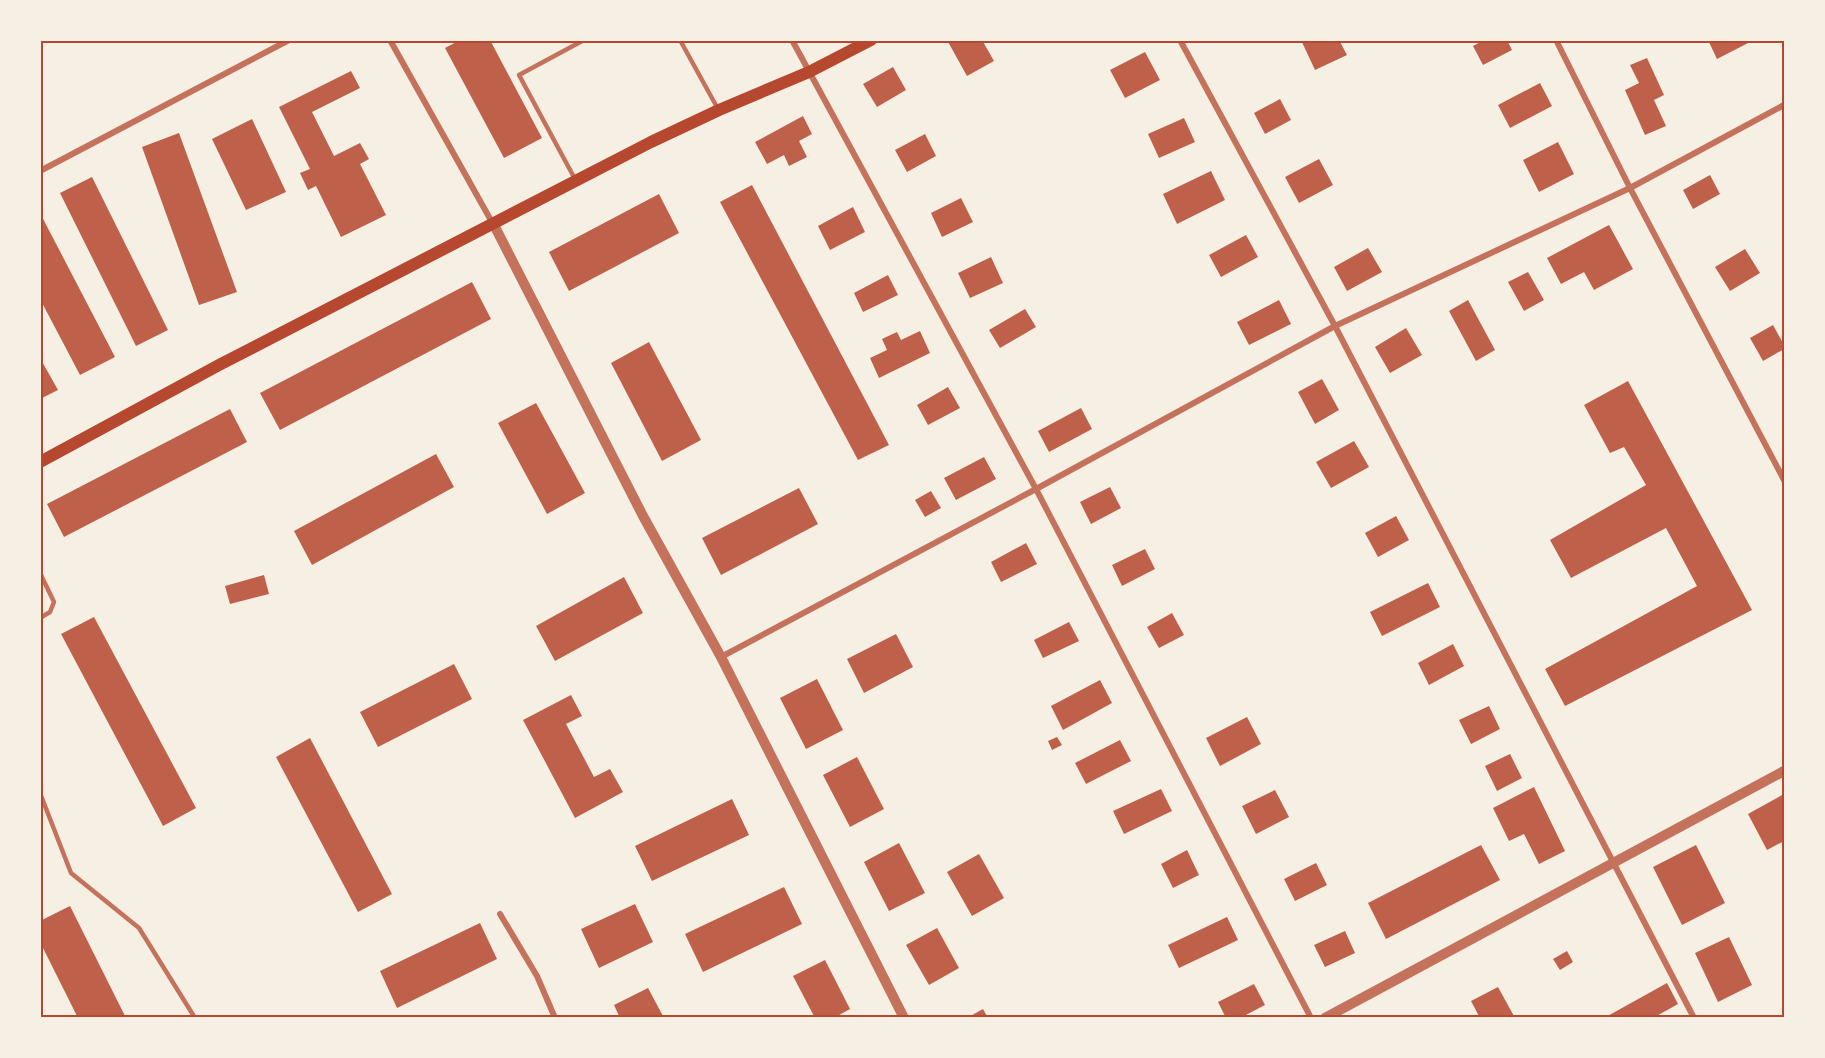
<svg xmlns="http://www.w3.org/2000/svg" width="1825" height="1058" font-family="'PT Sans',sans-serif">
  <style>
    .building { fill: #bf614a }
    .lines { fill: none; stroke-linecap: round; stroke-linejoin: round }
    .service { stroke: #c5725c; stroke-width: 4.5 }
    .minor { stroke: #c5725c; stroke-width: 6 }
    .tertiary { stroke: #c5725c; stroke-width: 10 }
    .secondary { stroke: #b5482f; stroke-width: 12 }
    .neatline { fill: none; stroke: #b5482f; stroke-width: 2 }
  </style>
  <rect width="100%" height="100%" fill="#f6efe4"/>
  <g class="building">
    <path d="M460,40H490L542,138L504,158L445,48Z"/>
    <path d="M947,40H982L994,61L967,76Z"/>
    <path d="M1301,40H1339L1347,55L1315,70Z"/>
    <path d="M1484,40H1507L1512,50L1483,65L1473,46Z"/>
    <path d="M1708,40H1754L1717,59Z"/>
    <path d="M1145,52L1160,80L1125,98L1110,70Z"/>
    <path d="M1647,58L1664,95L1654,100L1666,126L1645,135L1625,90L1639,83L1630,65Z"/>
    <path d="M893,67L906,90L877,107L863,84Z"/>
    <path d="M351,71L360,88L312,112L334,156L360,143L369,159L360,164L386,215L341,237L316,186L308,190L300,173L310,169L279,107Z"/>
    <path d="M1540,83L1552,106L1510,128L1498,105Z"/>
    <path d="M1280,99L1291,120L1265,134L1254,113Z"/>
    <path d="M803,116L812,134L799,141L807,157L789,166L784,155L767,164L755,142Z"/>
    <path d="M1184,118L1195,142L1159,158L1148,134Z"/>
    <path d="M252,119L286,192L246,210L212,139Z"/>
    <path d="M179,133L237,292L199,305L142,147Z"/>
    <path d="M925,134L936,156L907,172L895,150Z"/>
    <path d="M1558,142L1574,174L1539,192L1523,160Z"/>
    <path d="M1319,159L1333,185L1299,203L1285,177Z"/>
    <path d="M1211,171L1225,200L1177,224L1163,194Z"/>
    <path d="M1710,175L1720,194L1693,209L1683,190Z"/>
    <path d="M92,177L168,330L136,346L60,193Z"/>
    <path d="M752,185L889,445L858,460L720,202Z"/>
    <path d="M659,194L679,233L569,291L549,252Z"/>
    <path d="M961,198L973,222L942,237L931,213Z"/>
    <path d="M853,207L865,232L830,250L818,226Z"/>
    <path d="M40,213L115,357L80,375L40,299Z"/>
    <path d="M1609,225L1633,269L1594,290L1584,272L1561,284L1547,258Z"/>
    <path d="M1246,235L1258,257L1221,277L1209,255Z"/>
    <path d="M1368,248L1382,272L1347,291L1334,267Z"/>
    <path d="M1745,249L1760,273L1730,291L1715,267Z"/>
    <path d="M991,257L1003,283L970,298L958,273Z"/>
    <path d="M1528,272L1544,300L1524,311L1508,282Z"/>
    <path d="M888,275L898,295L863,312L854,293Z"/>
    <path d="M472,282L491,319L280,430L260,393Z"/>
    <path d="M1279,300L1291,324L1249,345L1237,322Z"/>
    <path d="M1468,300L1495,350L1476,361L1449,311Z"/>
    <path d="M1025,309L1036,327L1000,348L989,330Z"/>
    <path d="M1773,325L1784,345V349L1763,361L1750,338Z"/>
    <path d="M1406,328L1422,355L1390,373L1375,347Z"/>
    <path d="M920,331L930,353L879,378L870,358L887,350L882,339L897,332L901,340Z"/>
    <path d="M649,342L701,440L662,461L611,363Z"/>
    <path d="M40,358L58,390L40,399Z"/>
    <path d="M1322,379L1339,410L1315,424L1298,392Z"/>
    <path d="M1628,381L1752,610L1565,706L1545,669L1697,586L1666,528L1571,578L1550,540L1646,485L1624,447L1610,453L1584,405Z"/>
    <path d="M948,387L960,408L928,425L917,405Z"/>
    <path d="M536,403L585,493L547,514L498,423Z"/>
    <path d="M1081,408L1092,429L1049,452L1038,431Z"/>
    <path d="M230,409L247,442L64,537L47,504Z"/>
    <path d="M1354,441L1369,467L1331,488L1316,462Z"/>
    <path d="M436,454L454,487L312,565L294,531Z"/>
    <path d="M984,457L996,479L956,500L944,478Z"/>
    <path d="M1110,487L1121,508L1091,524L1080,502Z"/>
    <path d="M799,488L818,524L721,575L702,538Z"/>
    <path d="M931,491L941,508L925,517L915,500Z"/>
    <path d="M1396,516L1409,540L1378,557L1365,533Z"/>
    <path d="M1026,543L1037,564L1001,582L991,562Z"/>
    <path d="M1145,549L1155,569L1122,586L1112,565Z"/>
    <path d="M264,575L269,594L230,604L225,586Z"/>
    <path d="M624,577L643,613L555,661L536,626Z"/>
    <path d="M1428,583L1440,607L1382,636L1370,612Z"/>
    <path d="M1172,613L1184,635L1159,648L1147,627Z"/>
    <path d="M94,617L196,808L163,826L61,634Z"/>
    <path d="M1069,622L1079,641L1043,658L1034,640Z"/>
    <path d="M896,634L913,667L864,693L847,659Z"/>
    <path d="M1453,644L1464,666L1429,685L1418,663Z"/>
    <path d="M454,664L472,699L378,747L360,712Z"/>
    <path d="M817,679L843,730L806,749L780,698Z"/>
    <path d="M1100,680L1112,703L1063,730L1051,706Z"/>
    <path d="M571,695L582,716L566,724L594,777L610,769L623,792L575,818L523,720Z"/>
    <path d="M1489,706L1500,729L1471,744L1459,720Z"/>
    <path d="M1247,717L1261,744L1220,766L1206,738Z"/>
    <path d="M1057,737L1062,745L1052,750L1048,741Z"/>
    <path d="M310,738L392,894L358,912L276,757Z"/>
    <path d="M1120,740L1131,761L1086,784L1075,763Z"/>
    <path d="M1510,754L1522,778L1497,791L1485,766Z"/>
    <path d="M857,757L884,809L850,827L823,775Z"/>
    <path d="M1534,787L1565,851L1539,864L1524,834L1509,841L1493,808Z"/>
    <path d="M1161,789L1172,811L1124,834L1113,811Z"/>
    <path d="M1275,790L1289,817L1256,834L1242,806Z"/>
    <path d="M1784,794V841L1767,850L1748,814Z"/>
    <path d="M732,799L749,835L652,881L635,846Z"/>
    <path d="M899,843L925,893L889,911L864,862Z"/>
    <path d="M1481,845L1500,880L1386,939L1368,903Z"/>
    <path d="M1696,845L1725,903L1682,925L1653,867Z"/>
    <path d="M1187,850L1199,875L1173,888L1161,864Z"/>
    <path d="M979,854L1004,898L972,916L947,872Z"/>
    <path d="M1316,863L1327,885L1295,901L1284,879Z"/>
    <path d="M784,887L802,924L703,972L685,934Z"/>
    <path d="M635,904L653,942L599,968L581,929Z"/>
    <path d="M70,906L126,1018H78L40,942V921Z"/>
    <path d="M1227,917L1238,940L1179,968L1168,945Z"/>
    <path d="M480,923L497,959L397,1008L380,971Z"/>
    <path d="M937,928L959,968L929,985L906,945Z"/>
    <path d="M1345,931L1355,953L1325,967L1314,945Z"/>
    <path d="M1729,937L1752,985L1718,1002L1695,953Z"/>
    <path d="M1567,951L1573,962L1560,970L1553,959Z"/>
    <path d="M825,960L850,1009L834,1018H815L793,976Z"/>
    <path d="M1667,983L1678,1004L1653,1018H1604Z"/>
    <path d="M1254,984L1265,1005L1240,1018H1226L1218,1002Z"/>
    <path d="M1498,987L1515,1018H1480L1471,1001Z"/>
    <path d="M648,988L664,1018H620L614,1005Z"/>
    <path d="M983,1009L988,1018H967Z"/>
  </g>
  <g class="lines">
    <g class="service">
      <path d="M680,40L718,109"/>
      <path d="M576,181L519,75L584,40"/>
      <path d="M40,573L54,602L50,612L40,618"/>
      <path d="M40,793L71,873L139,928L195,1018"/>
    </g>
    <g class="minor">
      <path d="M390,40L493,224"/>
      <path d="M792,40L1036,489L1311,1018"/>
      <path d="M1180,40L1335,326L1694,1018"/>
      <path d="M1556,40L1630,188L1784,480"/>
      <path d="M40,171L289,40"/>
      <path d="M721,657L1036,489L1335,326L1630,188L1784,105"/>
      <path d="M500,914L537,976L555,1018"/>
    </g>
    <g class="tertiary">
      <path d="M494,225L643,516L721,657L904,1018"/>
      <path d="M1325,1018L1784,771"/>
    </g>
    <path class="secondary" d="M40,462L219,365L651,142L719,110L809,72L871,40"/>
  </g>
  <rect width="1825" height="1058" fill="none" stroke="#f6efe4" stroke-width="84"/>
  <rect x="42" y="42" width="1741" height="974" class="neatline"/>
</svg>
